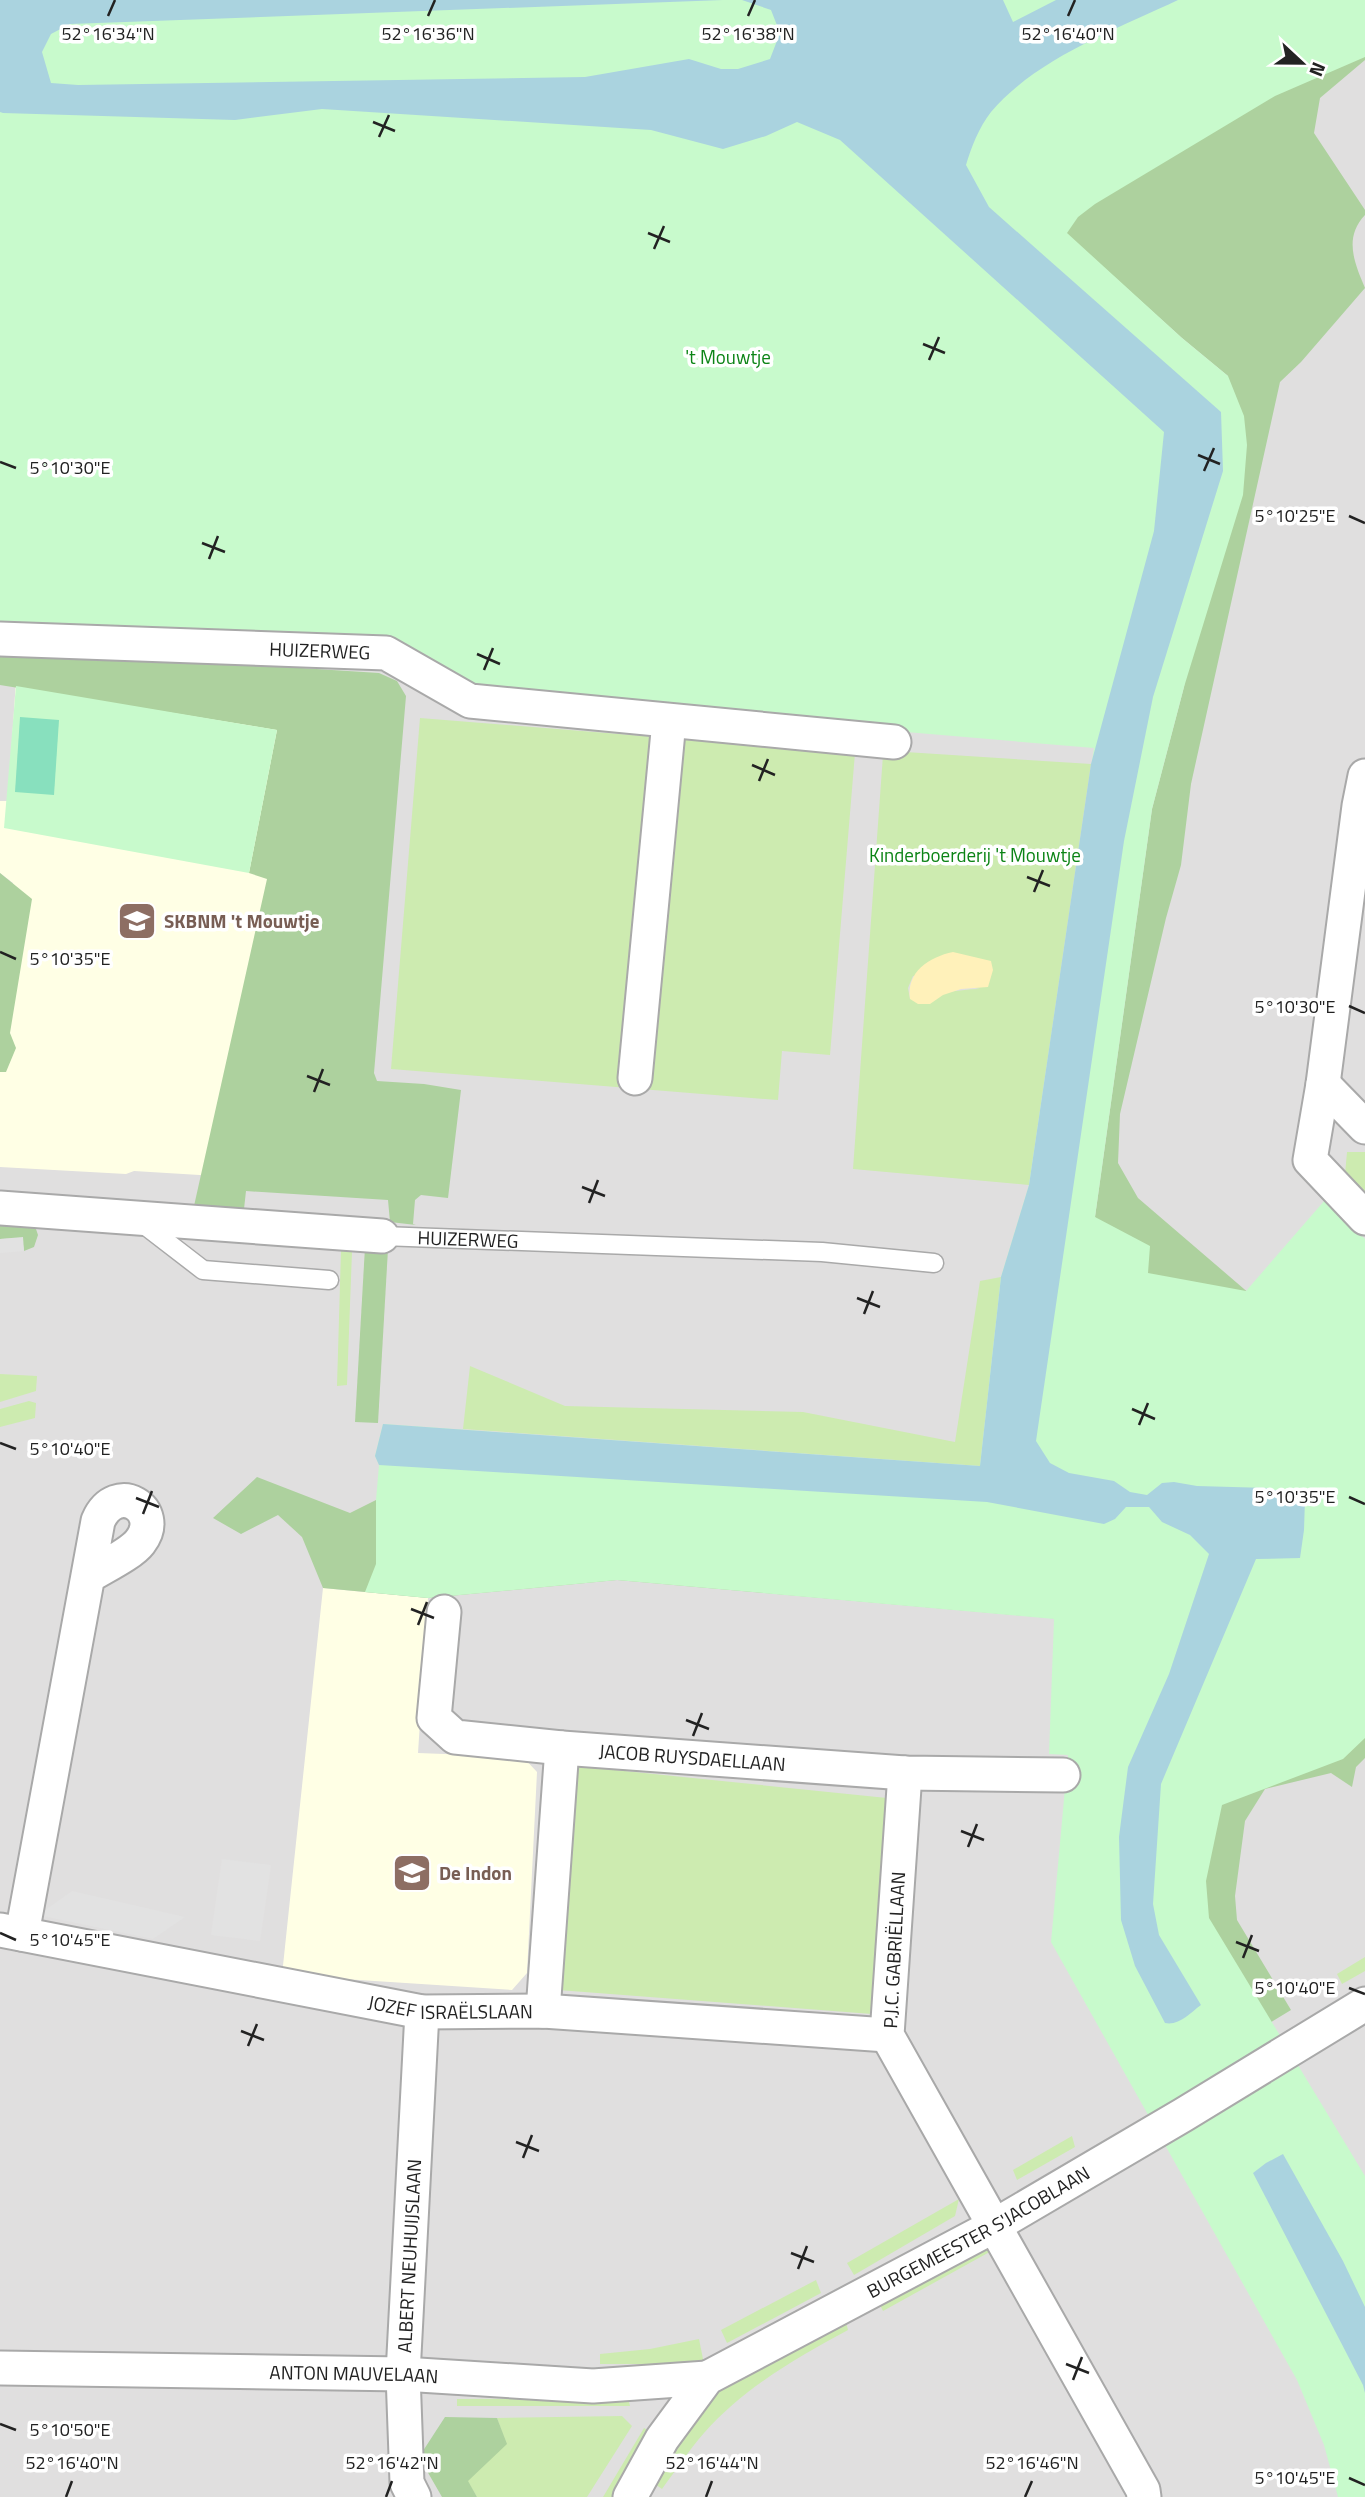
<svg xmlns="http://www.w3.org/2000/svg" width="1365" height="2497" font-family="'Titillium Web',sans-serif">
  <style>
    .residential { fill: #e0dfdf }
    .education { fill: #ffffe5 }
    .grass { fill: #cdebb0; fill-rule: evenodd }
    .forest { fill: #add19e }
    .sand { fill: #fff1ba }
    .park { fill: #c8facc }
    .pitch { fill: #88e0be }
    .parking { fill: #e2e2e2 }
    .water { fill: #aad3df }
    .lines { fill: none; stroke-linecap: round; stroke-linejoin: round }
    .service-casing { stroke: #a9a9a9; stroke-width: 21 }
    .minor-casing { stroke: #a9a9a9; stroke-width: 37 }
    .service { stroke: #fff; stroke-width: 18 }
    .minor { stroke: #fff; stroke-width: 33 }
    .ticks { fill: none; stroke: #222; stroke-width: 2.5 }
    .labels { text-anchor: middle; stroke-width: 7; stroke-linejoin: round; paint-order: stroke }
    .park-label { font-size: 19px; fill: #0c8416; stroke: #fff }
    .street-label { font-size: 19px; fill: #222; stroke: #fff }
    .education-label { font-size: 19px; font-weight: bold; fill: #785e54; stroke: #fff; text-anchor: start }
    .ticks-label { font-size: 18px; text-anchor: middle; fill: #222; stroke: #fff; stroke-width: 7; stroke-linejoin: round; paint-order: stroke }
  </style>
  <rect width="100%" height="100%" fill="#f2efe9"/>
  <rect class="residential" x="0" y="0" width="1365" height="2497"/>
  <g class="education">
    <path d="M16,680L310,710L216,1176L134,1171L126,1174L0,1167V959L13,883L0,873V801H8Z"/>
    <path d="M323,1588L428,1598L418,1753L523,1757L537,1772L527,1973L512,1990L282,1975Z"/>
  </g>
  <g class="grass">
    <path d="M420,718L855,753L830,1055L782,1051L778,1100L391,1069Z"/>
    <path d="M890,751L1091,764L1029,1185L853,1169L883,755ZM913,976L980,989C956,989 934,996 910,999L908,988Z"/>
    <path d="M1347,1152H1365V1196L1345,1174Z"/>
    <path d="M341,1250L352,1252L347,1385L337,1386Z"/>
    <path d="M1001,1277L980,1466L463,1429L470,1366L565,1406L803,1412L955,1442L980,1281Z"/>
    <path d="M0,1374L37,1376L36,1391L0,1402Z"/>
    <path d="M29,1401L36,1403L35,1418L0,1427V1409Z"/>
    <path d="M576,1766L887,1798L872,2014L558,1990Z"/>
    <path d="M1365,1957V1971L1342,1984L1337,1974Z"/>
    <path d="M1072,2136L1075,2147L1017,2180L1013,2170Z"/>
    <path d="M959,2199L955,2216L854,2275L847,2263Z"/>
    <path d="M979,2245L995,2249L883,2311L878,2301Z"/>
    <path d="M816,2280L821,2293L727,2343L721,2330Z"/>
    <path d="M845,2318L848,2330C796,2358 744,2388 704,2433C689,2450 676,2470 662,2489L652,2482L689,2424L716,2392Z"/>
    <path d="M699,2339L704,2364H600V2354L650,2349Z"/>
    <path d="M628,2398L630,2406H457V2399Z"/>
    <path d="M622,2416L632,2426L587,2497H477L467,2481L506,2444L497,2418Z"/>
    <path d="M644,2428L651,2432L614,2497H603Z"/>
  </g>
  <g class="forest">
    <path d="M1365,0V60L1320,98L1314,133L1365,210V215C1343,238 1355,264 1365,288L1301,362L1280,382L1191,784L1181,865L1166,918L1120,1114L1118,1163L1138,1198L1272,1313L1193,1440L1095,1217L1152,809L1184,687L1228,376L1182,338L1049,218Z"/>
    <path d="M0,649L379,673L397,681L406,696L374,1073L377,1081L424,1084L461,1090L448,1198L421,1195L415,1200L413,1224L416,1225L390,1222L388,1200L246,1191L244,1209L194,1206L267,879L249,873L277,730L0,685Z"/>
    <path d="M0,873L32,899L10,1033L16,1048L6,1072H0Z"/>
    <path d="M0,1218L35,1226L38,1235L34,1247L24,1251L22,1238L0,1239Z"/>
    <path d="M365,1247L388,1249L378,1423L355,1422Z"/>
    <path d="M257,1477L350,1513L376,1500L1118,1624L617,1580L428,1598L323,1588L302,1537L278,1515L241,1534L213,1518Z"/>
    <path d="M1365,1643V1758L1356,1767L1352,1787L1331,1773L1265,1789L1245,1821L1235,1896L1237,1920L1291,2010L1255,2032L1187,1928L1206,1802Z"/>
    <path d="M445,2417L497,2418L507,2444L468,2481L477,2497H442L419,2457Z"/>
  </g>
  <path class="sand" d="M953,952L991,961L993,970L988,987L961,989L943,995L930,1004H918L910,999C906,972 929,957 953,952Z"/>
  <g class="park">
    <path d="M0,0H1365V57L1275,96L1095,204L1078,217L1067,233L1182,338L1228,376L1244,416L1247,445L1243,495L1184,687L1152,809L1095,1217L1150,1246L1148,1273L1246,1291L1325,1200L1365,1239V1738L1343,1759L1222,1805L1206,1881L1209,1918L1365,2176V2497H1338L1324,2445L1297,2380L1051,1942L1068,1755L1049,1754L1054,1619L617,1580L428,1598L365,1592L376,1564V1500L379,1465L375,1456L383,1424L980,1466L1001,1277L1029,1185L1094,748L517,699L481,690L419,661L0,632Z"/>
    <path d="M16,686L277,730L249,873L4,828Z"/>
  </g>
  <path class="pitch" d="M20,717L59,720L54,795L15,792Z"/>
  <g class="parking">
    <path d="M23,1237L24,1251L0,1253V1239Z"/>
    <path d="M222,1859L271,1865L260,1941L211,1935Z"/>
    <path d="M72,1891L185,1917L153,1939L38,1915Z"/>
  </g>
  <g class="water">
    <path d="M0,0H723L70,24L51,34L42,52L51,83L78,85L585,77L689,59L721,69H738L770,59L780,33L771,10L742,0H1003L1013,22L1056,0H1178C1115,30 1037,58 991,112C979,127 971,148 966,165L989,207L1221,412L1223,471L1153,697L1124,841L1036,1441L1050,1463L1069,1473L1114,1481L1130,1492L1147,1495L1162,1483L1174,1482L1197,1486L1268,1488L1305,1499L1304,1530L1300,1558L1256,1559L1161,1784L1153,1904L1159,1935L1201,2005C1190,2013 1179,2026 1165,2023L1135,1966L1121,1920L1119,1837L1128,1767L1169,1674L1209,1554L1190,1535L1162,1522L1149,1507H1126L1115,1519L1104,1524L987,1502L379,1465L375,1456L383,1424L980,1466L1001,1277L1029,1185L1091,764L1154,531L1164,432L840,140L797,122L766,136L723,149L651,130L322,109L235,120L3,113L0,112Z"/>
    <path d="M1283,2154L1343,2261L1365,2307V2393L1363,2385L1253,2173L1266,2163Z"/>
  </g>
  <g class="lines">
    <g class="service-casing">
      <g id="service">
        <path d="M142,1223L203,1270L329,1280"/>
        <path id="s1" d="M382,1236L822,1252L934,1263"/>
      </g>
    </g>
    <g class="minor-casing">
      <g id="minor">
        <path id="s2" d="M0,639L386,653L470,701L894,742"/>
        <path d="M1365,776L1359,806L1323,1084L1310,1160L1365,1218"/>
        <path d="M635,1078L669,721"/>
        <path d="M1323,1084L1365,1127"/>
        <path d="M0,1208L382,1236"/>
        <path id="s3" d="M444,1612L434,1718L455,1737L562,1748L905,1773L1063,1775"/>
        <path d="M905,1773L887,2035L1143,2490L1144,2497"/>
        <path id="s4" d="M0,1930L422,2012L543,2011L887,2035"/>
        <path d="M22,1934L98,1521C116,1479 165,1510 140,1542C131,1554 103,1567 89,1576"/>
        <path d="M543,2011L562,1748"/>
        <path id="s5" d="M0,2368L403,2374L593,2386L707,2378"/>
        <path id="s6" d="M414,2497L407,2483L403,2374L422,2012"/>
        <path id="s7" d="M630,2497L662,2439L707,2378L994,2226L1183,2115L1365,2004"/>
      </g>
    </g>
    <use href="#service" class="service"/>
    <use href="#minor" class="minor"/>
  </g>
  <path class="ticks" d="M108,16L115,0M428,16L435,0M748,16L755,0M1068,16L1075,0M373,122L395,131M379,137L389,115M648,233L670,242M654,249L664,226M923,344L945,353M929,360L939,337M1198,455L1220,464M0,462L16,468M1204,471L1214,448M1349,516L1365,523M202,543L225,552M209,559L218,536M477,654L500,664M484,670L493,648M752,765L775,775M759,781L768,759M1027,877L1050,886M1034,892L1043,870M0,952L16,959M1349,1006L1365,1013M307,1076L330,1085M314,1092L323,1069M582,1187L605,1196M589,1203L598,1180M857,1298L880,1307M864,1314L873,1291M1132,1409L1155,1419M1139,1425L1148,1403M0,1443L16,1449M1349,1497L1365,1504M136,1498L159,1507M143,1514L152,1491M411,1609L434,1618M418,1625L427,1602M686,1720L709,1729M693,1736L702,1713M961,1831L984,1840M968,1847L977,1824M0,1933L16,1940M1236,1942L1259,1951M1243,1958L1252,1935M1349,1988L1365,1994M241,2031L264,2040M248,2046L257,2024M516,2142L539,2151M523,2158L532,2135M791,2253L814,2262M798,2269L807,2246M1066,2364L1089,2373M1073,2380L1082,2357M0,2424L16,2430M1349,2478L1365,2485M66,2497L72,2481M386,2497L392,2481M706,2497L712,2481M1025,2497L1032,2481"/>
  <defs>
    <g id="school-square" transform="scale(2.0125)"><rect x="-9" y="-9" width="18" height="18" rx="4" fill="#8d6e63" stroke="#fff"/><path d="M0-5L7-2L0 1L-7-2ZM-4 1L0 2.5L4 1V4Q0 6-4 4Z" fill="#fff"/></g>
  </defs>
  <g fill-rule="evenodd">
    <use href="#school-square" x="137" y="921"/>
    <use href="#school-square" x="412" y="1873"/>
  </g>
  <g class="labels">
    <g class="park-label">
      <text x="728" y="364">'t Mouwtje</text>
      <text x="975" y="862">Kinderboerderij 't Mouwtje</text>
    </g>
    <g class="street-label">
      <text dy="7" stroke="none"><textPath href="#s2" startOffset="320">HUIZERWEG</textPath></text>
      <text dy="7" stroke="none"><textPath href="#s1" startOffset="86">HUIZERWEG</textPath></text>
      <text dy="7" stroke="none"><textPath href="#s3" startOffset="373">JACOB RUYSDAELLAAN</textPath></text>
      <text transform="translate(894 1950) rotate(-87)" y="7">P.J.C. GABRIËLLAAN</text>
      <text dy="7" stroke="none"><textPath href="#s4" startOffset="458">JOZEF ISRAËLSLAAN</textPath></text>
      <text dy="7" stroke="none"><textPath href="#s7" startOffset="450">BURGEMEESTER S'JACOBLAAN</textPath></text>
      <text dy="7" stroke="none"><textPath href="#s6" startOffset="243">ALBERT NEUHUIJSLAAN</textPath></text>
      <text dy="7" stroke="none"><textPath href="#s5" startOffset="354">ANTON MAUVELAAN</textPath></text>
    </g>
    <g class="education-label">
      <text x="164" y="928">SKBNM 't Mouwtje</text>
      <text x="439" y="1880">De Indon</text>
    </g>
  </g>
  <g class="ticks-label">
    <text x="108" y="40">52°16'34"N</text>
    <text x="428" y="40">52°16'36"N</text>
    <text x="748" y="40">52°16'38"N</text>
    <text x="1068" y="40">52°16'40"N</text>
    <text x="70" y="474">5°10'30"E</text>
    <text x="1295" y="522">5°10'25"E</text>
    <text x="70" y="965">5°10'35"E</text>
    <text x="1295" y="1013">5°10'30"E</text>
    <text x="70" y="1455">5°10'40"E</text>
    <text x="1295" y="1503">5°10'35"E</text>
    <text x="70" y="1946">5°10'45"E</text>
    <text x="1295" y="1994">5°10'40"E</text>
    <text x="70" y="2436">5°10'50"E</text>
    <text x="72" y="2469">52°16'40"N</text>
    <text x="392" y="2469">52°16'42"N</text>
    <text x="712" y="2469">52°16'44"N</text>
    <text x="1032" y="2469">52°16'46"N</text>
    <text x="1295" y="2484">5°10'45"E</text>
  </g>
  <g transform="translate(1302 63) rotate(112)" stroke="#ffffff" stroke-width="5" paint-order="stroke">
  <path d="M0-5L12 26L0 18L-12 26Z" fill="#222222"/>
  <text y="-10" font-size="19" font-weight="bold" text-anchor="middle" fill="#222222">N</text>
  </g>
</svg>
